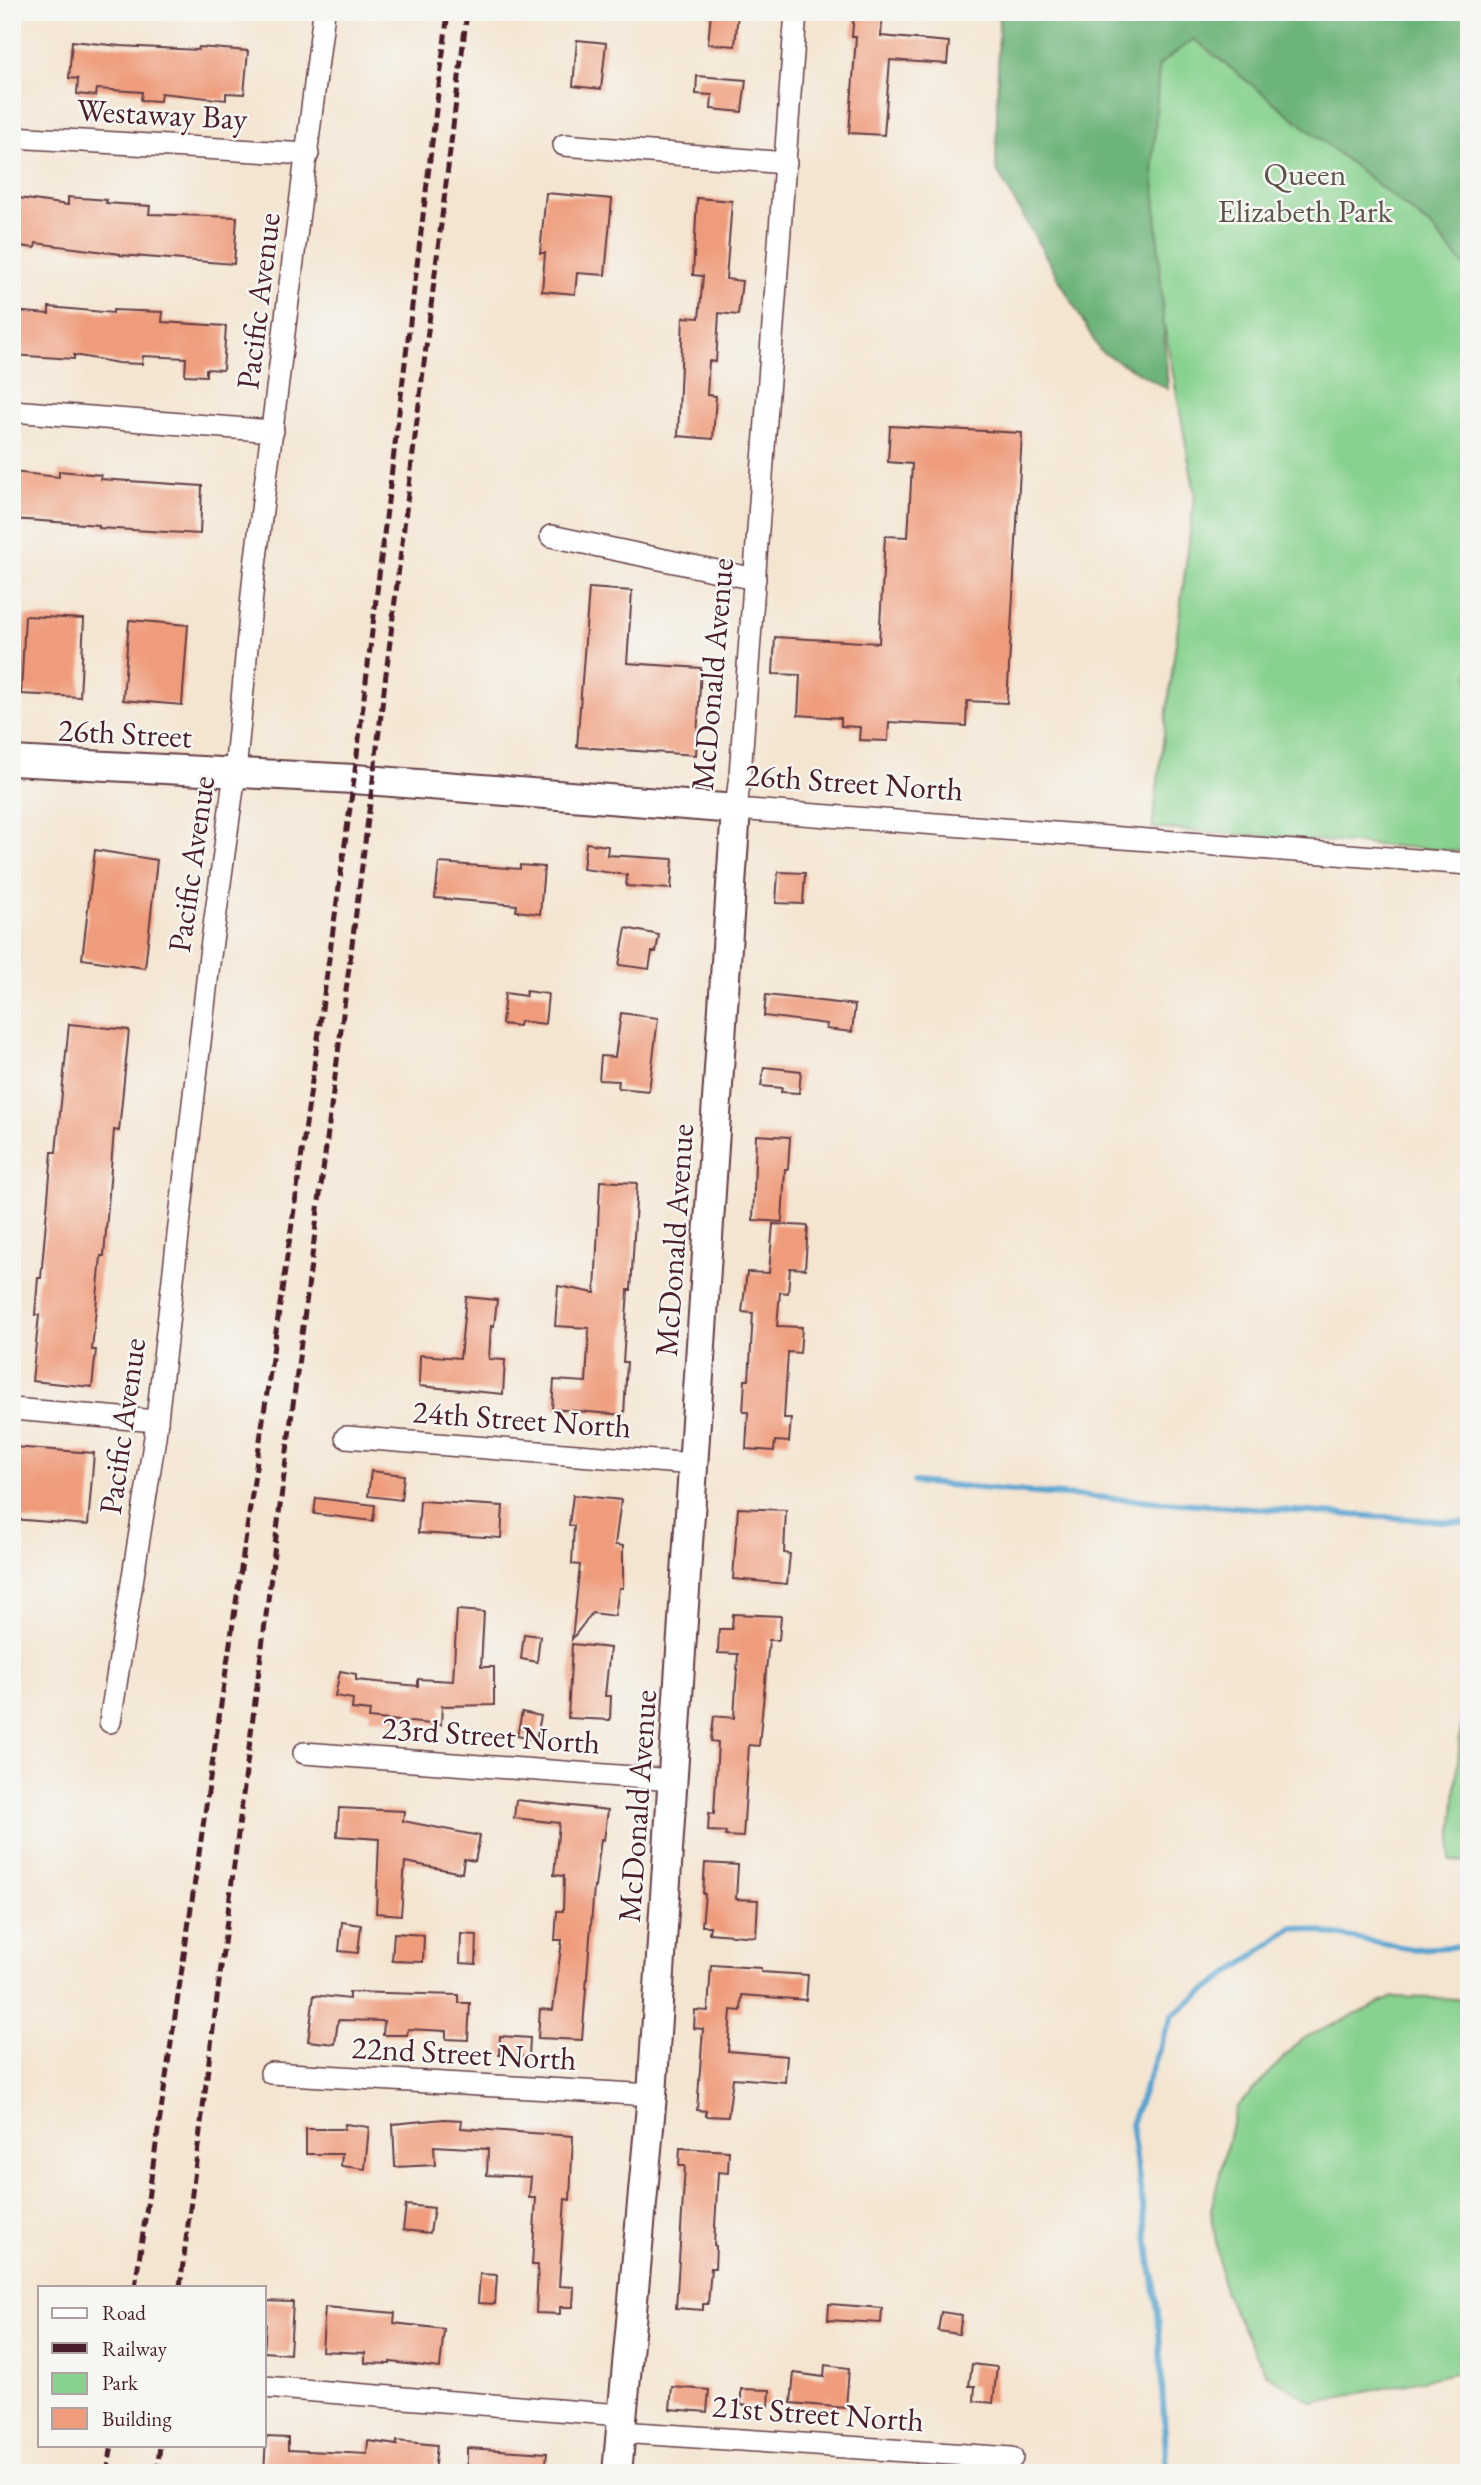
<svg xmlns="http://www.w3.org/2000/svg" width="1481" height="2485" font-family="'EB Garamond',serif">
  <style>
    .green { fill: #87d28f; stroke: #68785d; stroke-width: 2 }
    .forest { fill: #6db47a; stroke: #5c6a52; stroke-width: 2 }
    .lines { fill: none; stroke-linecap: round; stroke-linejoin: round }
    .stream { stroke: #55a3cf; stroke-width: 6 }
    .building { fill: #ef9c7c }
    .minor-casing { stroke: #643d44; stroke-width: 24 }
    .tertiary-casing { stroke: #643d44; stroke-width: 32 }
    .minor { stroke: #fff; stroke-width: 21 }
    .tertiary { stroke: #fff; stroke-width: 28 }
    .rail { stroke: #4a1f2b; stroke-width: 5; stroke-dasharray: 10 5; stroke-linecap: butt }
    .labels { text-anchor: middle; stroke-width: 5; stroke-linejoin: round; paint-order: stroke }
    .street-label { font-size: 32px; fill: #4a1f2b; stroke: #f6f6f2 }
    .park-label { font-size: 32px; fill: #5c5549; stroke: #f6f6f2 }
  </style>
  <rect width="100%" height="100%" fill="#f6f6f2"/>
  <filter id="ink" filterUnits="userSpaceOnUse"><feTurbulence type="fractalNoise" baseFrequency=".0143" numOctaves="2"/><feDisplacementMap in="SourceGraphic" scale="14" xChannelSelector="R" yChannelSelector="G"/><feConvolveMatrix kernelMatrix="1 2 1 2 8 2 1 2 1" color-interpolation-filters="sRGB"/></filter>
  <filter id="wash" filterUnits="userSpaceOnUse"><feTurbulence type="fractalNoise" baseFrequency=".00686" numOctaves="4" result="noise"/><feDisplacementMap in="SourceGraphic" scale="28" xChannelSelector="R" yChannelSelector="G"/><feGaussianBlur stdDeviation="1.57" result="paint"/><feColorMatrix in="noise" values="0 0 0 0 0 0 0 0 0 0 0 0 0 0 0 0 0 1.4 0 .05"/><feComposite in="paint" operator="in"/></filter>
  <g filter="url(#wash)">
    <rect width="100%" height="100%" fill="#f4e5d1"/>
    <g class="green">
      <path d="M1107,12L1469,122V852L1152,828L1195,494Z"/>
      <path d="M1468,1636H1469V1862L1450,1861Z"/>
      <path d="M1393,1997L1469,1999V2370L1314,2403L1266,2373L1224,2292L1211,2210L1236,2108L1302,2039Z"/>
    </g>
    <path class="forest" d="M999,12H1469V271L1430,226L1194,39L1159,65L1153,164L1168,389L1100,351L996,169Z"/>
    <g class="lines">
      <g class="stream">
        <path d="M914,1482L1036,1493L1469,1523"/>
        <path d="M1167,2473L1158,2313L1131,2124L1172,2015L1293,1927L1412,1949L1469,1946"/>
      </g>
    </g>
    <g id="blocks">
      <g class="building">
        <path d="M711,12H738L735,46L708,44Z"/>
        <path d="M854,12H883L881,36L949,42L947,64L890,60L884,135L849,133L856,37H852Z"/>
        <path d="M577,40L606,43L601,89L573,86Z"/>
        <path d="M72,41L120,46L198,50L199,47L248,51L244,94L226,93V100L161,93L160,101L141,100L142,92L97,89L96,96L77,94L78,79L69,78Z"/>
        <path d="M697,76L746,80L742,112L711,109L712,95L696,94Z"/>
        <path d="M546,193L612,199L605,275L577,273L575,294L542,291L545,253H540Z"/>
        <path d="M12,197L68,205V197L107,200L106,203L150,206L149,214L237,217L234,264L120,255V254L36,243L35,248L12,245Z"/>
        <path d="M697,198L732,201L726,279L742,281L738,315L719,313L716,362L709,361L707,395L716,396L713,439L678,436L683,317L699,318L703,276L693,275Z"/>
        <path d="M49,307L113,313V310L163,312L162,322L226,326L223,370L206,369V376L185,375L186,358L143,356L142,364L118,363L74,355V359L12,355V311L49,314Z"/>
        <path d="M890,426L1022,433L1007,703L967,701L966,726L889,722L888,741L859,740L860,727L841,726V718L798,715L800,675L773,674L775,637L879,643L885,536L908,537L912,464L888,462Z"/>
        <path d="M59,471L101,475L100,479L202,486L200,534L99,528V525L12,519V472L59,477Z"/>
        <path d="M589,588L632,591L627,663L701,668L696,755L577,747Z"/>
        <path d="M25,616L84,619L80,697L21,694Z"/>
        <path d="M129,620L188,625L182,705L123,700Z"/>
        <path d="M586,843L608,846L607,855L673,859L671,889L626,886L627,875L583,869Z"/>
        <path d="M95,850L157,860L145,968L82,959Z"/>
        <path d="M439,863L520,869V865L544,867L540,914L516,911L517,905L435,898Z"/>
        <path d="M778,872L805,873L803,904L776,903Z"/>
        <path d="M626,928L659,935L656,952H652L649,969L619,965Z"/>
        <path d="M526,991L548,994L545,1024L520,1021L519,1026L502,1024L505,993L526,996Z"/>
        <path d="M766,995L855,1005L852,1032L826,1029L827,1024L764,1016Z"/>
        <path d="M621,1013L658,1018L649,1091L618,1088L619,1081L599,1080L601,1056L615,1057Z"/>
        <path d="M69,1024L129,1030L119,1131L114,1130L104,1256H101L92,1350H96L92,1387L32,1381L39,1315H35L38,1278H41L52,1152H56Z"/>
        <path d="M764,1067L801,1071L799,1093L781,1092L782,1088L761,1086Z"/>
        <path d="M756,1135L790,1137L788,1169H785L782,1222L753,1220Z"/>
        <path d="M600,1181L637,1183L631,1290H628L623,1362H627L624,1415L552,1409L554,1380L586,1382L589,1328L555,1326L558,1286L595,1293Z"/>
        <path d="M773,1224L808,1226L805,1269L790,1268L788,1293L780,1292L777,1326L802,1327L800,1353L788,1352L784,1418H791L789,1442L775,1441L774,1451L746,1449L748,1412H743L745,1380H749L753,1313L742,1312L747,1272L769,1273Z"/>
        <path d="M466,1297L497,1300L494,1326L491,1325L489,1359L505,1360L503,1394L419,1386L420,1355L460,1358Z"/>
        <path d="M12,1447L94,1453L88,1525L12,1519Z"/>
        <path d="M371,1471L404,1475L401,1500L368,1496Z"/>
        <path d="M573,1495L621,1500L615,1545L623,1546V1588H619L615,1616L592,1613L572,1639L580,1565L572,1564L574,1526L569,1525Z"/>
        <path d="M316,1498L375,1505L373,1521L314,1514Z"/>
        <path d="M420,1501L503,1506L501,1538L418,1533Z"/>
        <path d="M738,1508L786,1510L784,1553L790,1554L787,1584L733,1579Z"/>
        <path d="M457,1610L484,1612L481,1667H494V1705L442,1706L441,1725L369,1718L370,1711L352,1709L353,1699L335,1696L340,1671L356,1674V1680L418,1686V1679L453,1681Z"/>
        <path d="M733,1614L781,1616L779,1640H769L759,1746L749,1745L743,1837L725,1836L726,1832L708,1831L709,1813L714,1814L718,1742L711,1741L714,1716L734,1718L738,1654L718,1653L719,1629H732Z"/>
        <path d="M524,1634L540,1636L537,1662L521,1659Z"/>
        <path d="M572,1644L610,1648L605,1696H611L610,1720L568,1718Z"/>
        <path d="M522,1712L541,1716L536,1740L517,1736Z"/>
        <path d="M516,1800L608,1810L604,1840L601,1839L595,1887H594L582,2040L538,2038L540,2009L553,2010L562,1940H555L557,1911H563L564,1876L554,1875L559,1823L514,1818Z"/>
        <path d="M339,1808L404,1811L403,1821L480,1836L475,1861L464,1859L462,1873L405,1862L401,1915L376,1913L379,1839L337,1836Z"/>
        <path d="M705,1863L738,1865L736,1899L758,1900L756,1937L709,1933L710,1926H702L705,1894H703Z"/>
        <path d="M342,1922L361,1925L358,1953L339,1951Z"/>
        <path d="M394,1933L424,1935L423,1962L392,1961Z"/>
        <path d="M461,1934L477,1935L476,1964L460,1963Z"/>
        <path d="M711,1965L761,1968V1972L808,1975L806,2000L742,1995L741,2011L731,2010L728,2051L787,2056L785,2082L733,2078L728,2117L706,2116V2111L697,2110L703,2029L694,2028L695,2010L708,2011Z"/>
        <path d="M349,1992L459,1995V2003H470L468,2040L446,2039V2031L408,2029L407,2035H383L384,2021L338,2020L335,2044L308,2041L314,1995L349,1999Z"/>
        <path d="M500,2036L530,2038L529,2057L499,2055Z"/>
        <path d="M444,2119L462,2120L461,2128L573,2136L570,2200L565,2199L559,2286L574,2287L573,2307H560V2314L536,2313L538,2265H532L536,2198H529L531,2177L487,2175L488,2149L434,2146L435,2165L395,2167L393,2124Z"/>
        <path d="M345,2124L369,2127L365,2169L341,2166L342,2154H306V2129H344Z"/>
        <path d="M680,2148L729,2151L728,2173L718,2172L714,2245L716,2246L715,2268H711L708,2304H703V2310L676,2308L685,2166H679Z"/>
        <path d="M406,2205L434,2208L430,2233L403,2230Z"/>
        <path d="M480,2274L497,2275L495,2304L478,2303Z"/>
        <path d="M264,2301L293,2302L290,2354L264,2352L266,2323H264Z"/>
        <path d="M829,2304L882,2308L881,2323L828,2320Z"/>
        <path d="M325,2307L395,2313L394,2323L444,2329L440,2368L390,2362V2364L365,2363V2353L322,2351Z"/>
        <path d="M941,2312L962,2315L959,2334L938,2331Z"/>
        <path d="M972,2364L997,2367L993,2403L974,2401L975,2386H969Z"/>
        <path d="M825,2365L849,2368L846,2408L791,2403L794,2373L824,2377Z"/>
        <path d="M672,2387L709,2390L707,2412L670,2409Z"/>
        <path d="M741,2389L770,2390L769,2406L741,2405Z"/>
        <path d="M266,2437L288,2438V2450L367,2454L368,2441L397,2445V2441L437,2445L434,2473H264Z"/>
        <path d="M467,2448L547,2453L545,2473H467Z"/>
      </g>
    </g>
  </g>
  <g filter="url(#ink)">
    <use href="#blocks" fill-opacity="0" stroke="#643d44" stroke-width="2"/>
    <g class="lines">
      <g class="minor-casing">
        <g id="minor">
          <path d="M796,12L740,775L736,809L1469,864"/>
          <path d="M12,137L308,154"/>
          <path d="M564,145L786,163"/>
          <path d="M12,411L273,431"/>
          <path d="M551,536L755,579"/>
          <path d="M12,1409L157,1421"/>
          <path d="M346,1437L694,1464"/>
          <path d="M110,1722L155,1437L209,963L235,773L254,574L324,12"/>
          <path d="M304,1753L673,1780"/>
          <path d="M271,2073L652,2095"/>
          <path d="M264,2387L621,2415"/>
          <path d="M620,2432L1012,2458"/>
        </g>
      </g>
      <g class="tertiary-casing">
        <path id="tertiary" d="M12,761L354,779L736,809L652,2095L617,2473"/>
      </g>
      <use href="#minor" class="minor"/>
      <use href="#tertiary" class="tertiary"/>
      <g class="rail">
        <path d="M135,2287L296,1196L354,779L448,12"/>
        <path d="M180,2287L373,780L467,12"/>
        <path d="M107,2473L112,2445"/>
        <path d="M157,2473L160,2445"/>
      </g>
    </g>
  </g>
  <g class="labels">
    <g class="street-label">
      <text transform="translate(162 114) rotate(3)" y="11">Westaway Bay</text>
      <text transform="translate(258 301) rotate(-83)" y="11">Pacific Avenue</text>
      <text transform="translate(712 674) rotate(-85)" y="11">McDonald Avenue</text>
      <text transform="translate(125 733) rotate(3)" y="11">26th Street</text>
      <text transform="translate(854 782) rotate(4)" y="11">26th Street North</text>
      <text transform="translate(191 864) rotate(-82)" y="11">Pacific Avenue</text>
      <text transform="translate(674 1240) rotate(-86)" y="11">McDonald Avenue</text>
      <text transform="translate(522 1419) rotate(4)" y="11">24th Street North</text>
      <text transform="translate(122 1426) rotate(-82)" y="11">Pacific Avenue</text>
      <text transform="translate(491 1735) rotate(4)" y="11">23rd Street North</text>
      <text transform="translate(637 1806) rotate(-86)" y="11">McDonald Avenue</text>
      <text transform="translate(464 2053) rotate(3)" y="11">22nd Street North</text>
      <text transform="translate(818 2413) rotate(4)" y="11">21st Street North</text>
    </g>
    <g class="park-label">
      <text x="1305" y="185">Queen<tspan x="1305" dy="37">Elizabeth Park</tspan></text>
    </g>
  </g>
  <rect width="1481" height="2485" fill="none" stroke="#f6f6f2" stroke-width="42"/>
  <rect x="38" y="2286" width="228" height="161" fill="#f6f6f2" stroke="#b1a0a2" stroke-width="2"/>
  <rect x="52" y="2308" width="35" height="10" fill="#ffffff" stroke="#b1a0a2" stroke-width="2"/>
  <text x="102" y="2320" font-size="21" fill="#4a1f2b">Road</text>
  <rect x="52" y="2343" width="35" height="10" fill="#4a1f2b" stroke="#b1a0a2" stroke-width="2"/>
  <text x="102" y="2356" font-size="21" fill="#4a1f2b">Railway</text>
  <rect x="52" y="2373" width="35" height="21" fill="#87d28f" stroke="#b1a0a2" stroke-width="2"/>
  <text x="102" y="2390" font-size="21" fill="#4a1f2b">Park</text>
  <rect x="52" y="2408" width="35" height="21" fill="#ef9c7c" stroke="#b1a0a2" stroke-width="2"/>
  <text x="102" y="2426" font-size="21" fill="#4a1f2b">Building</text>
</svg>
